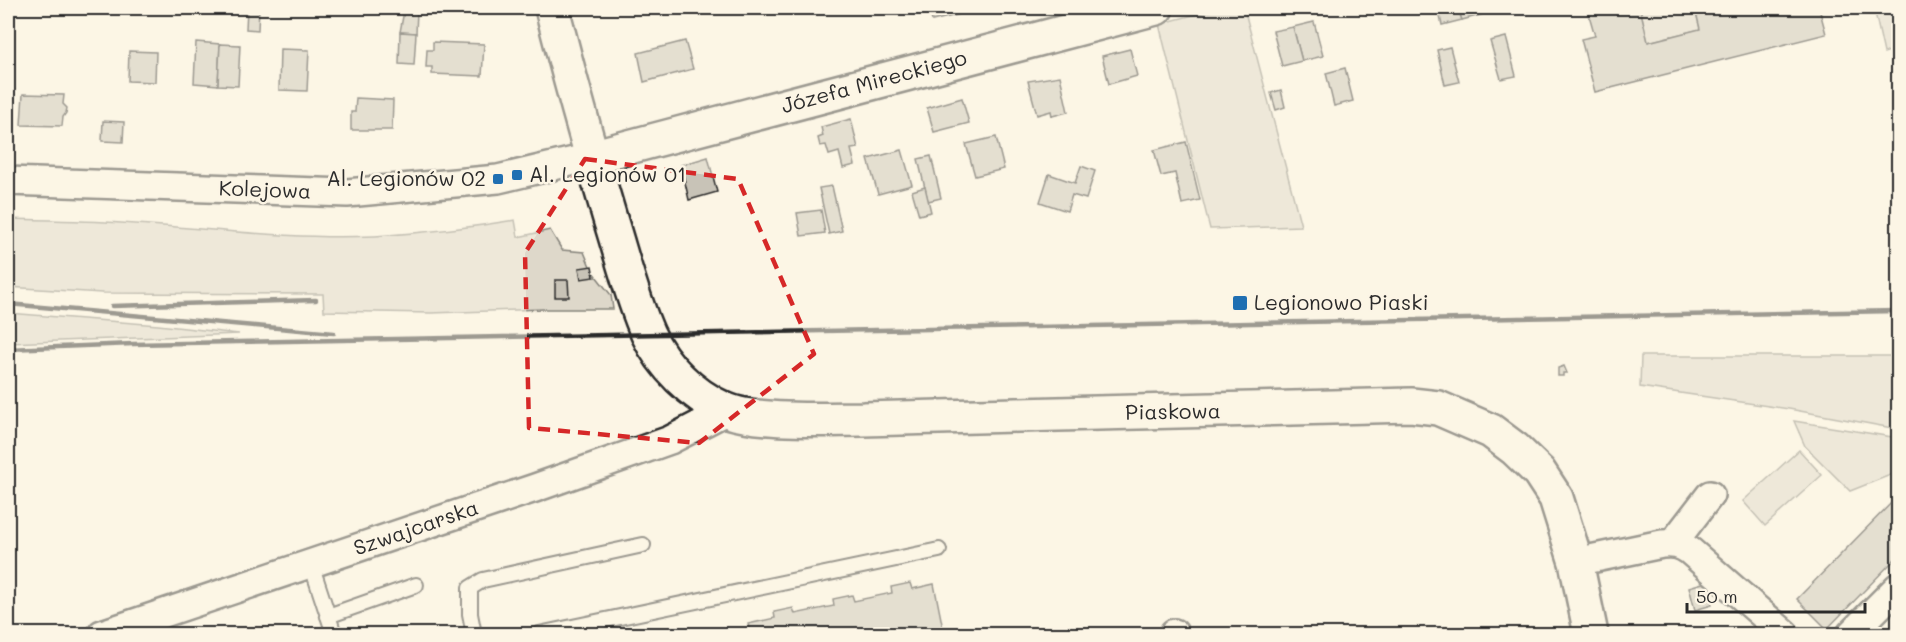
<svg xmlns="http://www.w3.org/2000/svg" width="1906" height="642" font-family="Mali,sans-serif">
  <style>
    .green { fill: #ded8ca; stroke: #84827a; stroke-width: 1.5 }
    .building { fill: #c8c3b7; stroke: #2b2b2b; stroke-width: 1.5 }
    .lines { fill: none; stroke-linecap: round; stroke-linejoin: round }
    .lane-casing { stroke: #2b2b2b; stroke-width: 18 }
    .street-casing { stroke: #2b2b2b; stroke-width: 32 }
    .secondary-casing { stroke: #2b2b2b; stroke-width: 38 }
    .lane { stroke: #fcf5e5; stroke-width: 14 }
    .street { stroke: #fcf5e5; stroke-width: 27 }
    .secondary { stroke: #fcf5e5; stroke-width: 33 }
    .rail { stroke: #2b2b2b; stroke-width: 4.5 }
    .marked { fill: none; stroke: #d62828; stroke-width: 4.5; stroke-dasharray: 12 8; stroke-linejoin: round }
    .poi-dot { fill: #1f6fb2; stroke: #fcf5e5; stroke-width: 2 }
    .labels { text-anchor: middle; stroke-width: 5; stroke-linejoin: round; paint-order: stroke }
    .street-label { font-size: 21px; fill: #2b2b2b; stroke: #fcf5e5 }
    .poi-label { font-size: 21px; fill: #2b2b2b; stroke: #fcf5e5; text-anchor: start }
  </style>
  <rect width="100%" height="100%" fill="#fcf5e5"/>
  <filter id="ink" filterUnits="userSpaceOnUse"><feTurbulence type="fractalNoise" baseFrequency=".0167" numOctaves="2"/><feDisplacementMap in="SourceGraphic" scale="12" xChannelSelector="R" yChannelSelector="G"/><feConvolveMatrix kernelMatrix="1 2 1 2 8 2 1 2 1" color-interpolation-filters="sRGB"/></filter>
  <g filter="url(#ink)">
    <g class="green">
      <path d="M1220,8H1244L1301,226L1210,229L1159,24Z"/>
      <path d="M1640,8H1695L1700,29L1648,42Z"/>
      <path d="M1874,8H1898V48L1884,53Z"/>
      <path d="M8,219C45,220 83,220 121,223C205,228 290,240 375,236C422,233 468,228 515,220L518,237L550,230L562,250L584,252L592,271L611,295L613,309H544L431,313L324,311L323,294L102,293L8,287Z"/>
      <path d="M8,313L158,325L239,334L8,343Z"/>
      <path d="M1641,356H1898V429L1789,409L1640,387Z"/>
      <path d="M1794,421L1898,438V472L1850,491L1805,446Z"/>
      <path d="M1799,450L1822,475L1765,526L1743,501Z"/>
    </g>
    <g class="building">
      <path d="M247,8H259L258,30L246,29Z"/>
      <path d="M929,8H963L965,13L932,21Z"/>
      <path d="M1438,8H1458L1462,20L1442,25Z"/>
      <path d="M1458,8H1482L1484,14L1462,20Z"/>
      <path d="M1587,8H1640L1648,42L1700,29L1695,8H1819L1826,34L1595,92L1581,39L1595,36Z"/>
      <path d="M404,11H417L416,33L400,32Z"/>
      <path d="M1314,22L1323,56L1302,61L1293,27Z"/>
      <path d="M1293,27L1302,61L1282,66L1273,31Z"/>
      <path d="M400,32L416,33L414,65L399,64Z"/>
      <path d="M1506,37L1516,76L1501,79L1490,41Z"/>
      <path d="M685,41L693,69L644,82L638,53Z"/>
      <path d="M196,42L220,44L218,85L194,83Z"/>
      <path d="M433,42L484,44L482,76L432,74V67H426L427,50H433Z"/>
      <path d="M220,44L240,45L238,86L218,85Z"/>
      <path d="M1450,47L1459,82L1445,85L1437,50Z"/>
      <path d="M280,49L309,50L307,91L279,90Z"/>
      <path d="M1130,49L1137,76L1109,84L1102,56Z"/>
      <path d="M129,51L156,52L155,82L128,81Z"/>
      <path d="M1345,68L1353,101L1334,106L1326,73Z"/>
      <path d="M1060,76L1068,112L1052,116L1051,111L1037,115L1028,81Z"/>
      <path d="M1281,90L1285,107L1276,110L1271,93Z"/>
      <path d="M23,94L64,95L63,104L67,108L66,113L63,117L62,126L21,125Z"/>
      <path d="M356,98L393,100L392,130H351V112H355Z"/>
      <path d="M962,98L969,123L934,132L927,108Z"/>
      <path d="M851,119L858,148L851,149L855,165L843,168L839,152L829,155L826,145L820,146L818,138L823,136L821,127Z"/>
      <path d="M103,121L124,122L123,142L102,141Z"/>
      <path d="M996,137L1004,169L975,176L966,144Z"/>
      <path d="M1186,142L1200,200L1182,204L1175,173L1161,176L1154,150Z"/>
      <path d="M902,150L912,185L878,194L868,159Z"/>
      <path d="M931,156L941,198L928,201L918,159Z"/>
      <path d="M708,157L717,192L689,200L681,165Z"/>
      <path d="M1081,166L1095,171L1086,199L1072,195L1067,211L1040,202L1049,174L1075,183Z"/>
      <path d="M832,186L842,231L829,234L819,188Z"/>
      <path d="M925,187L931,212L919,215L912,191Z"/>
      <path d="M821,210L825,233L801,236L797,213Z"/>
      <path d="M592,266L594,277L581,279L579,268Z"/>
      <path d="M555,280H568L569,297H555Z"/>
      <path d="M1564,366L1567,373H1563V376H1558V368Z"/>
      <path d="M1898,496V556L1827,629L1797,599Z"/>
      <path d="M1706,582L1712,605L1695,610L1689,587Z"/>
      <path d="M910,583L912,589L934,584L943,629L922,634H751L748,624L775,618L774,612L793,608L795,614L834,606L833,599L852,595L854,601L892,593L891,587Z"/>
    </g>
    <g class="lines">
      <g class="lane-casing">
        <g id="lane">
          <path d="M311,564L334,634"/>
          <path d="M328,616L416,585"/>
          <path d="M474,634L470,614V588L483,580L643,545"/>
          <path d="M539,634L939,550"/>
        </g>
      </g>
      <g class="street-casing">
        <g id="street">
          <path d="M8,181L347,193L498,179L591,157"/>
          <path d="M1673,543L1710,495"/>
          <path d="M1576,562L1662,544C1674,543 1680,544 1690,551L1785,634"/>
          <path d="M1174,633V634"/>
          <path d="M102,634L535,488L670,440L726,411"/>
          <path d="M1851,634L1898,587"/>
        </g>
      </g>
      <g class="secondary-casing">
        <g id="secondary">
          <path d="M552,8C570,80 590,151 611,222C622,257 633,301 648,334C663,366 692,395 724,409C754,423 828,419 863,419L1411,405L1438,408L1491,431L1515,449L1539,472L1556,498L1576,562L1591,634"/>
          <path d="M591,157L1156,8"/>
        </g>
      </g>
      <use href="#lane" class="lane"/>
      <use href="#street" class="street"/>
      <use href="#secondary" class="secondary"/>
      <g class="rail">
        <path d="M8,304L334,333"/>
        <path d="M112,306L316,300"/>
        <path d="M8,349L133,344L1898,311"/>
      </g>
    </g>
  </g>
  <path d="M0 0H1906V642H0ZM585,159L738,179L814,354L699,443L529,428L525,253Z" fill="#fcf5e5" fill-opacity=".55" fill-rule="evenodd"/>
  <path class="marked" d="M585,159L738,179L814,354L699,443L529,428L525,253Z"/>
  <g class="poi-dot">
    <rect x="511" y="169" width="12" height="12" rx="3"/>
    <rect x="492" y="173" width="12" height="12" rx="3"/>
    <rect x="1232" y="295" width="16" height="16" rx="3"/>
  </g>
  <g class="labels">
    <g class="street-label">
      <text transform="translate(874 82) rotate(-15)" y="7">Józefa Mireckiego</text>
      <text transform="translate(265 190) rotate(2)" y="7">Kolejowa</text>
      <text transform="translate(1173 412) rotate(-1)" y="7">Piaskowa</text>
      <text transform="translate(416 528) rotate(-19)" y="7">Szwajcarska</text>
    </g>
    <g class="poi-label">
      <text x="529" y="182">Al. Legionów 01</text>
      <text x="486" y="186" text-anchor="end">Al. Legionów 02</text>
      <text x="1254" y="310">Legionowo Piaski</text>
    </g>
  </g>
  <rect width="1906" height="642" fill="none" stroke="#fcf5e5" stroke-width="30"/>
  <rect x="15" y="15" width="1876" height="612" fill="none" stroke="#2b2b2b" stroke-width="2" filter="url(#ink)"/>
  <path d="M1687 603v9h178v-9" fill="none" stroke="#2b2b2b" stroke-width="3"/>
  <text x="1696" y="603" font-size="18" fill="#2b2b2b" stroke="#fcf5e5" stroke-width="4.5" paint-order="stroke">50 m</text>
</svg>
